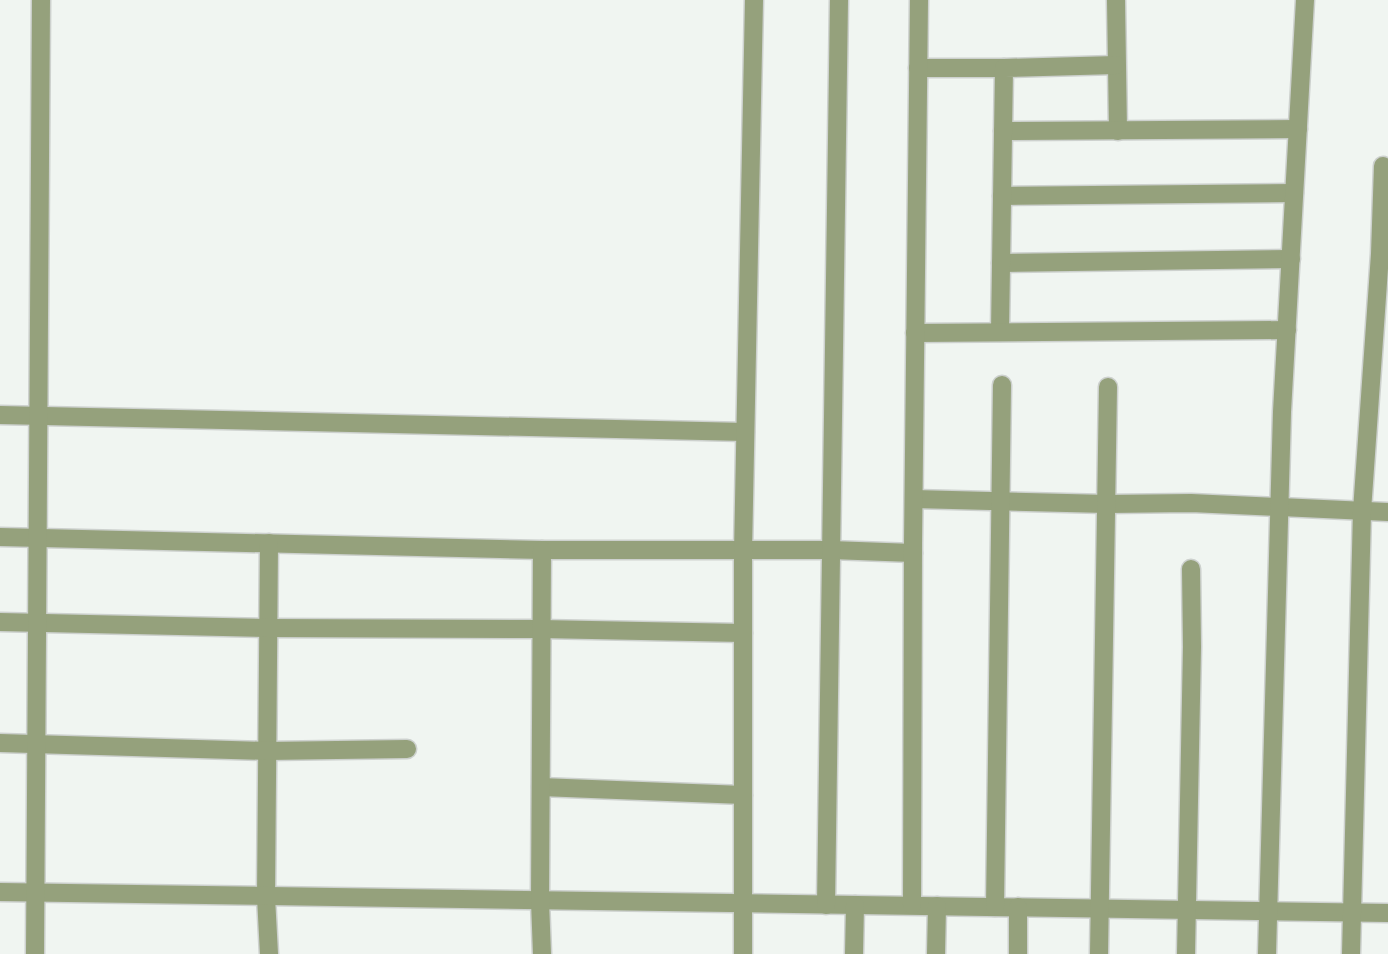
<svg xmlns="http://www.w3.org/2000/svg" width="1388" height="954" font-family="'PT Sans Narrow',sans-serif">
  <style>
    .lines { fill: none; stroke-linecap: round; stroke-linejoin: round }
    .minor-casing { stroke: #cdd1ce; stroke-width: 21 }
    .minor { stroke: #95a17c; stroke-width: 18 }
  </style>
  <rect width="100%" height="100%" fill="#f0f5f1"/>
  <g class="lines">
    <g class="minor-casing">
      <g id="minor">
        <path d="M1116,0L1118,131"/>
        <path d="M918,68H1004"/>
        <path d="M1003,131L1298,129"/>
        <path d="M1002,196L1294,193"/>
        <path d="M1001,263L1291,259"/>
        <path d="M1000,332L1004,68L1116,65"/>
        <path d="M915,333L1287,330"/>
        <path d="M0,415L745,432"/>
        <path d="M914,499L1107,504L1191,503L1388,512"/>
        <path d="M0,537L542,550H831L913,553"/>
        <path d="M269,543L266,897L269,954"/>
        <path d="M0,622L269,628L541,629L743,633"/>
        <path d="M0,743L267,751L407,749"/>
        <path d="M541,787L743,795"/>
        <path d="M0,892L1388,913"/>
        <path d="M826,905L839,0"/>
        <path d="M912,905L913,544L919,0"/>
        <path d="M995,907L1002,385"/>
        <path d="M35,954L41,0"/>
        <path d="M542,954L540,901L542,550"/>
        <path d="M743,954V552L754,0"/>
        <path d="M854,954L855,905"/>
        <path d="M936,954L937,906"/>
        <path d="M1018,954V907"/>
        <path d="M1099,954L1108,387"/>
        <path d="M1186,954L1192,647L1191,569"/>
        <path d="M1267,954L1282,412L1305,0"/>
        <path d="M1351,954L1362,511L1380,254L1383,166"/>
      </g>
    </g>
    <use href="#minor" class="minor"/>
  </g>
</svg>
